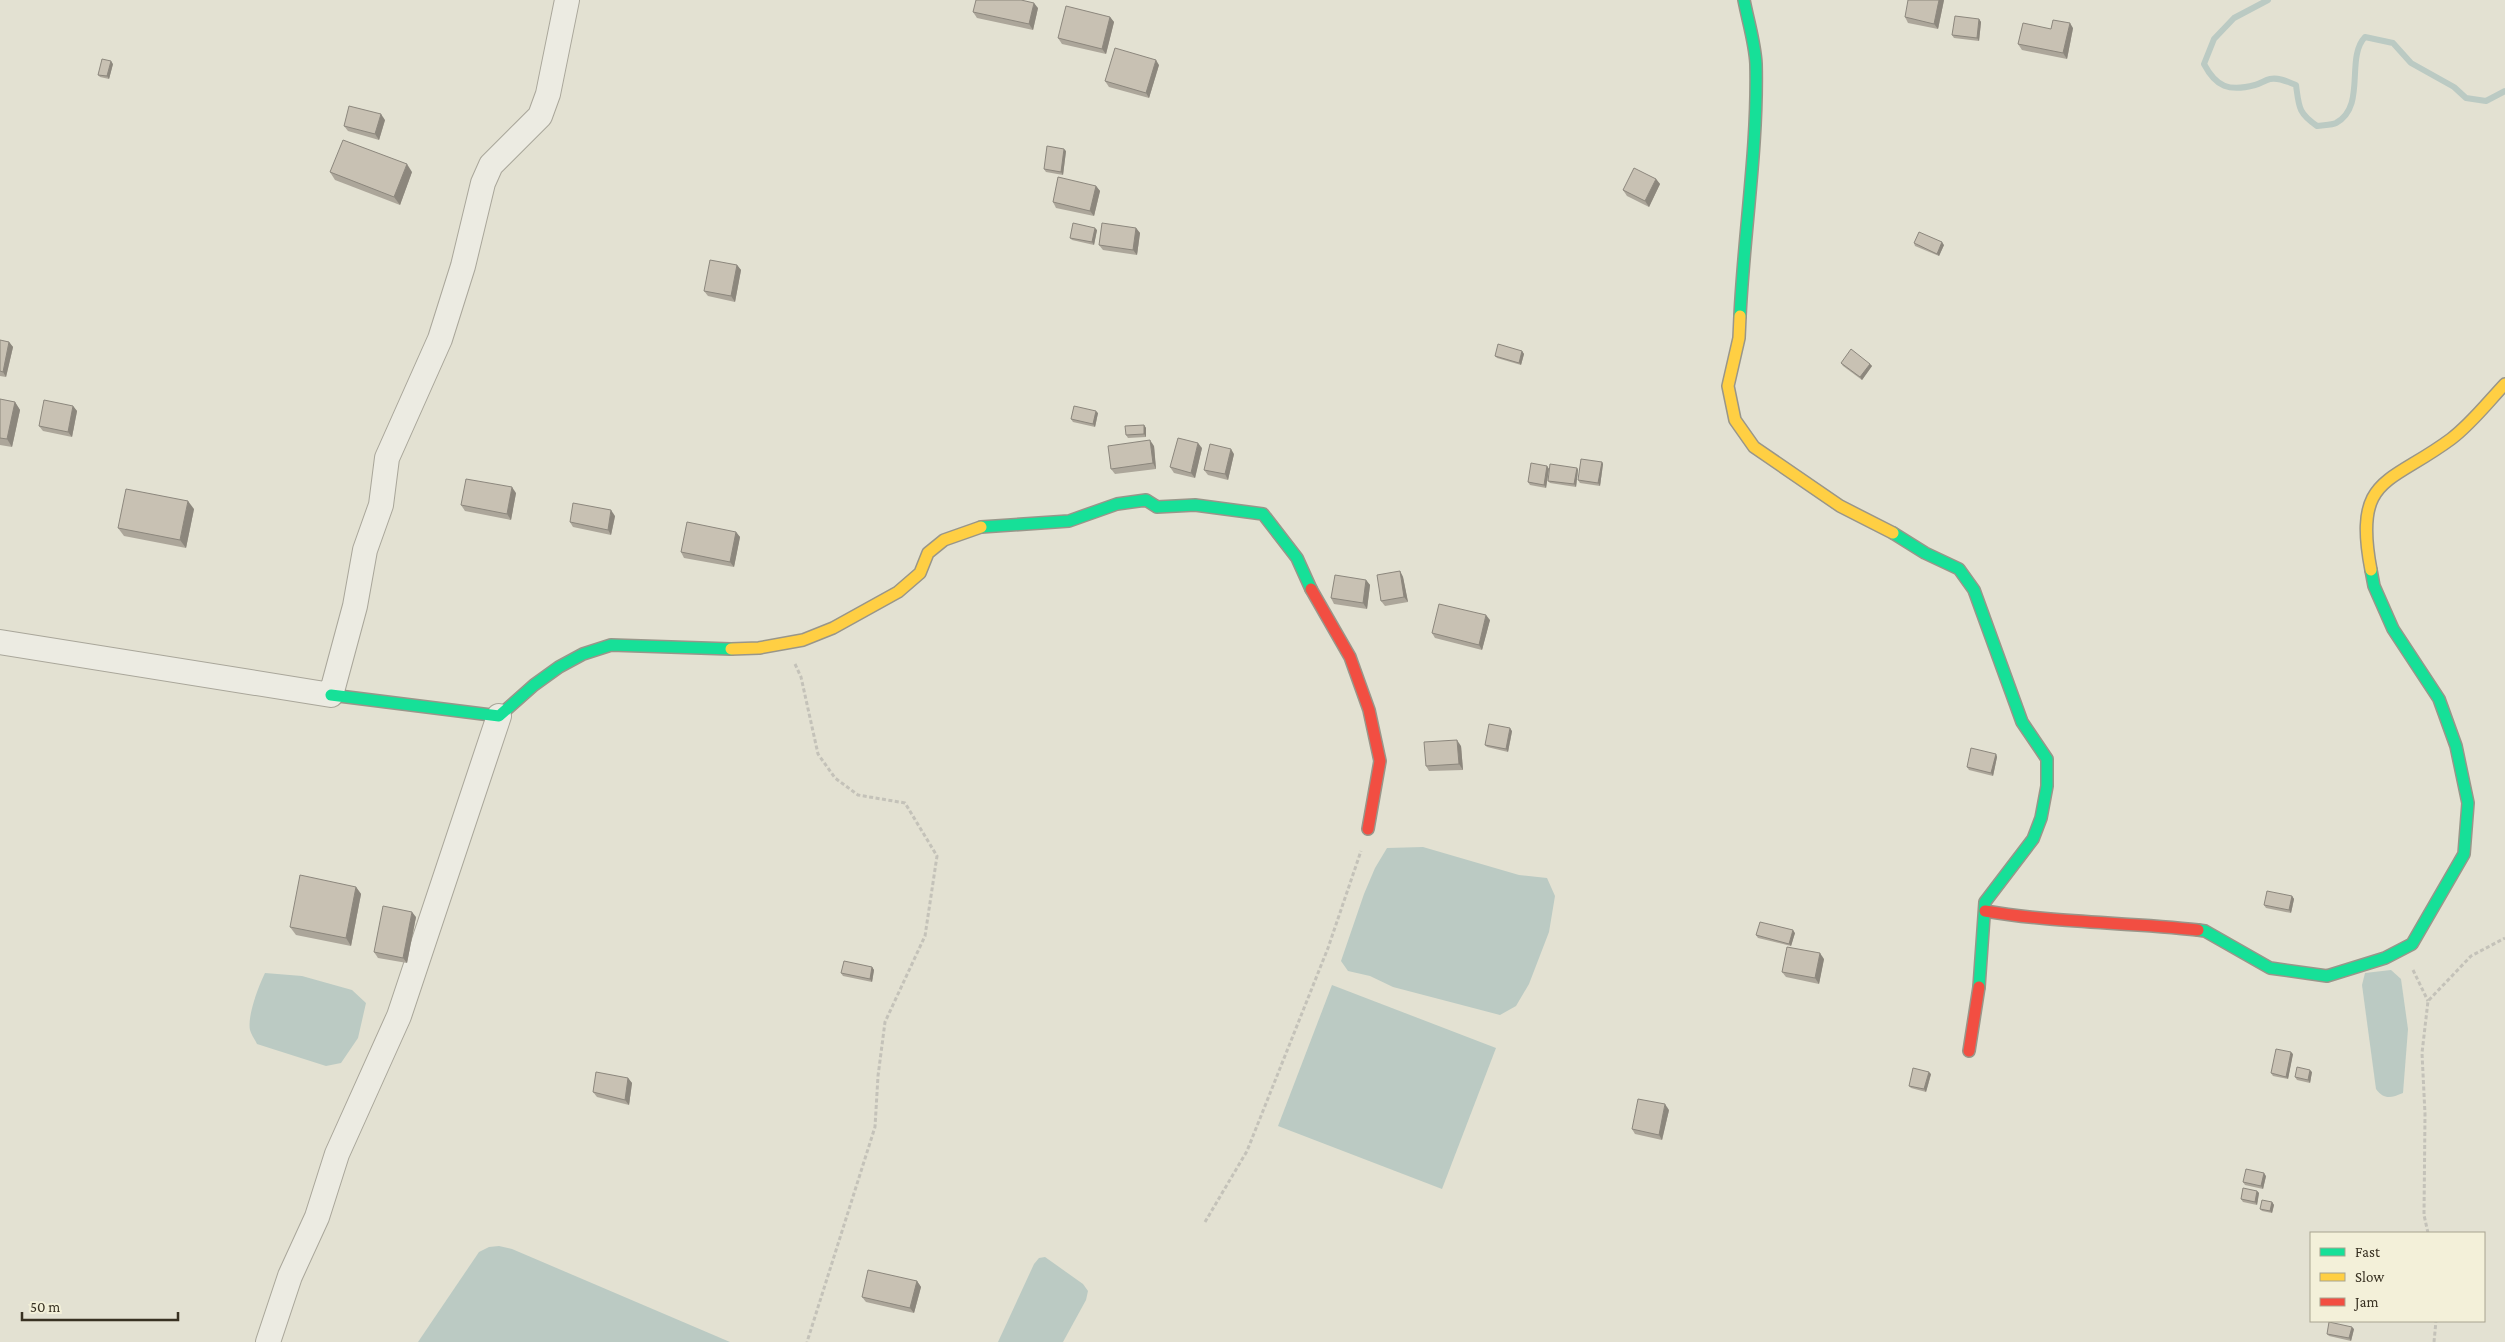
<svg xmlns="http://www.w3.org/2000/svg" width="2505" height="1342" font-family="'Crimson Pro',serif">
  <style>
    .water { fill: #bbcac3 }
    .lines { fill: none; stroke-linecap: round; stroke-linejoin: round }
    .stream { stroke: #bbcac3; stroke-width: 6 }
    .street-casing { stroke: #a9a69a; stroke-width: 26 }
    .fast-casing { stroke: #99968a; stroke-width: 14 }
    .slow-casing { stroke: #99968a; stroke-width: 14 }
    .jam-casing { stroke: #99968a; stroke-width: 14 }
    .path { stroke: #c4c2b9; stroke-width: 3; stroke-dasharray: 4 2.5; stroke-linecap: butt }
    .street { stroke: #ecebe2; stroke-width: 24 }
    .fast { stroke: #16e098; stroke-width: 11 }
    .slow { stroke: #ffcf43; stroke-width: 11 }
    .jam { stroke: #f24e42; stroke-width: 11 }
    .wall { fill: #aca69a }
    .shaded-wall { fill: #8c877d }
    .building { fill: #c8c1b3; stroke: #8c877d }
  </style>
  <rect width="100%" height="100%" fill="#e3e1d2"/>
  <g class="water">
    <path d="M1423,847L1519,875L1547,878L1555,896L1549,932L1529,984L1516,1006L1500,1015L1393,987L1370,976L1348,971L1341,961L1364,894L1375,868L1387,848Z"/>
    <path d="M2391,970L2401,979L2408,1029L2403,1093C2391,1098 2384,1100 2376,1089L2362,985L2365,973Z"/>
    <path d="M265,973L302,976L352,990L366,1003L358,1038L341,1063L326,1066L257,1044C255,1040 251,1034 250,1030C247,1016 259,985 265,973Z"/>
    <path d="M1332,985L1496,1048L1442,1189L1278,1126Z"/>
    <path d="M499,1246L512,1249L730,1342H418L479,1252L489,1247Z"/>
    <path d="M1045,1257L1083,1284L1088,1291L1086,1300L1063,1342H998L1034,1264L1039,1258Z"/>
  </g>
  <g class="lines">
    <path class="stream" d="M2268,0L2234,18L2214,39L2204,64C2216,87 2229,92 2255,85C2260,84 2265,80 2270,79C2279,77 2288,82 2296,85C2299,107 2298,113 2317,126C2322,125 2332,125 2336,123C2367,106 2345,58 2365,37L2393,43L2411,63L2454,87L2466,98L2486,101L2505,91"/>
    <g class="street-casing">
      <g id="street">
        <path d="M0,642L331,695L355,606L365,550L381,505L387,458L440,339L463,266L483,183L491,165L540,116L548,94L567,0"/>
        <path d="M268,1342L290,1276L317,1217L337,1154L399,1016L499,716"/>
      </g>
    </g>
    <g class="fast-casing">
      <g id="fast">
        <path d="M1740,316C1744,232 1758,148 1756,64C1755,43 1748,21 1744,0"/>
        <path d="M981,527L1069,521L1117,504L1146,500L1157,507L1195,505L1263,514L1297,558L1311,589"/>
        <path d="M1893,533L1925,553L1959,569L1974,590L2022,722L2047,759V786L2041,818L2033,839L1985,902L1979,987"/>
        <path d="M331,695L499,716L534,685L559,667L583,654L611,645L731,649"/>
        <path d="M2198,930L2205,931L2270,968L2327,976L2385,958L2412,944L2464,854L2468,803L2456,746L2439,699L2393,629L2374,586L2371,570"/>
      </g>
    </g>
    <g class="slow-casing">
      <g id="slow">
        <path d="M1740,316L1739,338L1728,386L1735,420L1754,447L1840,506L1893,533"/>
        <path d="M2371,570C2353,476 2389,485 2451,439C2471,424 2488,402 2505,384"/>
        <path d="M731,649L759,648L803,640L833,628L898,592L920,573L928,553L944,540L981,527"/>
      </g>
    </g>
    <g class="jam-casing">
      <g id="jam">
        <path d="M1311,589L1350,657L1369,710L1380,761L1368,829"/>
        <path d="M1985,911C2055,923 2127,922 2198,930"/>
        <path d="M1969,1051L1979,987"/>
      </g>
    </g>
    <g class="path">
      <path d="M795,664L801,677L818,754L835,778L858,795L905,803L937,856L925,936L885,1022L878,1076L875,1127L807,1342"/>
      <path d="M2413,970L2428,1001"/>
      <path d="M1205,1222L1247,1151L1328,948L1361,851"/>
      <path d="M2428,1233L2424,1215L2425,1114L2422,1053L2428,1001L2471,956L2505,938"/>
      <path d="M2434,1342L2436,1321"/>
    </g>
    <use href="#street" class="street"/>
    <use href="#fast" class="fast"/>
    <use href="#slow" class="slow"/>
    <use href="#jam" class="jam"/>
  </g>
  <g class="wall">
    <path d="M1944,0L1938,29L1908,23L1905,17Z"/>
    <path d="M1038,8L1033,30L977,18L973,12Z"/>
    <path d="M1110,17L1114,22L1106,54L1062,44L1058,38Z"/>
    <path d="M1979,19L1981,22L1979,41L1954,38L1952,35Z"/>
    <path d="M2073,28L2067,59L2022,50L2018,44L2051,29Z"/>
    <path d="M113,64L109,79L100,77L98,75Z"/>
    <path d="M1159,65L1149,98L1109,87L1105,81Z"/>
    <path d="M385,120L379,140L348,131L344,126Z"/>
    <path d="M1066,151L1063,175L1046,172L1044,169Z"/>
    <path d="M330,172H412L400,205L335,180Z"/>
    <path d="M1656,179L1660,184L1649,207L1627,196L1623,190Z"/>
    <path d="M1096,186L1100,191L1094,216L1056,208L1053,202Z"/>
    <path d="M1136,228L1140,233L1137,255L1103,250L1099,245Z"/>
    <path d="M1097,230L1094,245L1072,240L1070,238Z"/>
    <path d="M1914,243L1944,245L1939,256L1915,246Z"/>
    <path d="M737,265L741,270L735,302L708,296L704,291Z"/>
    <path d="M0,340L9,342L13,347L6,377L0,376Z"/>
    <path d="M1522,351L1524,354L1521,365L1497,358L1495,356Z"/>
    <path d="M1841,363L1870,364L1872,366L1862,380L1843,366Z"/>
    <path d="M0,399L15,402L20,410L12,447L0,445Z"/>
    <path d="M73,406L77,411L72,437L43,431L39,426Z"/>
    <path d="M1098,413L1095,427L1073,422L1071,419Z"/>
    <path d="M1144,425L1146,428V437L1128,438L1126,435Z"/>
    <path d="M1154,446L1156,469L1115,474L1111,469Z"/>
    <path d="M1202,448L1195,478L1174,473L1170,467Z"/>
    <path d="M1234,454L1228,480L1208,475L1204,470Z"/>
    <path d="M1602,462L1603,464L1600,486L1580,483L1578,480Z"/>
    <path d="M1547,466L1549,469L1546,488L1530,485L1528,482Z"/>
    <path d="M1577,468L1578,470L1576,487L1550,483L1548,481Z"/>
    <path d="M516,493L511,520L465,511L461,505Z"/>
    <path d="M194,509L186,548L124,536L118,528Z"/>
    <path d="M615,516L611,535L573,527L570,522Z"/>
    <path d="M736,532L740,537L734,567L684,558L681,552Z"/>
    <path d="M1400,571L1403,577L1408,602L1385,606L1381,601Z"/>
    <path d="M1366,580L1370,585L1367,609L1334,604L1331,598Z"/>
    <path d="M1490,620L1482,650L1435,638L1432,633Z"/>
    <path d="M1512,731L1508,752L1487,747L1485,745Z"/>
    <path d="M1461,746L1463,770L1429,771L1426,766Z"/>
    <path d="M1996,754L1997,757L1993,776L1969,770L1967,767Z"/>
    <path d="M356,887L361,894L351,946L296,935L290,927Z"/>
    <path d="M2292,896L2294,899L2291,913L2266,908L2264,905Z"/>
    <path d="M416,917L407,963L378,958L374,952Z"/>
    <path d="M1795,933L1791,946L1758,938L1756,935Z"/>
    <path d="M1824,959L1819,984L1786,977L1782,972Z"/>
    <path d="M872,967L874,970L872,982L843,976L841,973Z"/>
    <path d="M2293,1054L2288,1079L2273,1076L2271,1073Z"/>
    <path d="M2312,1072L2310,1083L2297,1080L2295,1077Z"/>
    <path d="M1931,1074L1926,1092L1911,1088L1909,1086Z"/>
    <path d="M628,1078L632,1083L629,1105L597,1097L593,1092Z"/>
    <path d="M1669,1110L1662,1140L1635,1134L1632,1129Z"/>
    <path d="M2266,1176L2263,1189L2245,1185L2243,1182Z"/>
    <path d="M2257,1191L2259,1193L2257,1205L2243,1202L2241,1199Z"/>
    <path d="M2272,1202L2274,1205L2272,1213L2262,1211L2260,1209Z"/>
    <path d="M917,1281L921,1287L914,1313L866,1302L862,1297Z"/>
    <path d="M2354,1329L2351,1341L2329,1336L2327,1334Z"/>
  </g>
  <g class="shaded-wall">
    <path d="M1939,0H1944L1938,29L1934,24Z"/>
    <path d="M1034,3L1038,8L1033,30L1029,24Z"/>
    <path d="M1110,17L1114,22L1106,54L1102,49Z"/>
    <path d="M1979,19L1981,22L1979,41L1977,38Z"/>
    <path d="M2070,23L2073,28L2067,59L2063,53Z"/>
    <path d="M1156,60L1159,65L1149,98L1146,93Z"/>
    <path d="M111,61L113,64L109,79L107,76Z"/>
    <path d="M381,114L385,120L379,140L375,134Z"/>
    <path d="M1064,149L1066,151L1063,175L1061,172Z"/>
    <path d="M407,164L412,172L400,205L394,197Z"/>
    <path d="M1656,179L1660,184L1649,207L1645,201Z"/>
    <path d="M1096,186L1100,191L1094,216L1090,211Z"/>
    <path d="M1095,228L1097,230L1094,245L1092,242Z"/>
    <path d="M1136,228L1140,233L1137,255L1133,250Z"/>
    <path d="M1942,242L1944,245L1939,256L1937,254Z"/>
    <path d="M737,265L741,270L735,302L731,296Z"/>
    <path d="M9,342L13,347L6,377L3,372Z"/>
    <path d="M1522,351L1524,354L1521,365L1519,363Z"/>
    <path d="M1870,364L1872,366L1862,380L1860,377Z"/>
    <path d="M15,402L20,410L12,447L7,439Z"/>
    <path d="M73,406L77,411L72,437L68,432Z"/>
    <path d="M1096,411L1098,413L1095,427L1093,424Z"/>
    <path d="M1144,425L1146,428V437L1144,434Z"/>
    <path d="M1150,440L1154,446L1156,469L1153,463Z"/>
    <path d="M1198,443L1202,448L1195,478L1191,473Z"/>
    <path d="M1231,449L1234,454L1228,480L1225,474Z"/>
    <path d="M1602,462L1603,464L1600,486L1598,483Z"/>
    <path d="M1547,466L1549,469L1546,488L1544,485Z"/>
    <path d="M1577,468L1578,470L1576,487L1574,484Z"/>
    <path d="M512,487L516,493L511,520L507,514Z"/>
    <path d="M188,501L194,509L186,548L180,540Z"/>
    <path d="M611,510L615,516L611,535L608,530Z"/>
    <path d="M736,532L740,537L734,567L730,562Z"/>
    <path d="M1400,571L1403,577L1408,602L1404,597Z"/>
    <path d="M1366,580L1370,585L1367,609L1363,603Z"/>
    <path d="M1486,615L1490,620L1482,650L1479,645Z"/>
    <path d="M1510,728L1512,731L1508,752L1506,749Z"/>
    <path d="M1457,740L1461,746L1463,770L1459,764Z"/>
    <path d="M1996,754L1997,757L1993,776L1991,773Z"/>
    <path d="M356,887L361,894L351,946L346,938Z"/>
    <path d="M2292,896L2294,899L2291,913L2289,910Z"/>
    <path d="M412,912L416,917L407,963L403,958Z"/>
    <path d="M1793,930L1795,933L1791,946L1789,944Z"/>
    <path d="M1820,953L1824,959L1819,984L1815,978Z"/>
    <path d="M872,967L874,970L872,982L870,979Z"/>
    <path d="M2291,1052L2293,1054L2288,1079L2286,1077Z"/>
    <path d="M2310,1070L2312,1072L2310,1083L2308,1080Z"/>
    <path d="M1929,1072L1931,1074L1926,1092L1924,1089Z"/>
    <path d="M628,1078L632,1083L629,1105L625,1100Z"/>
    <path d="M1665,1104L1669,1110L1662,1140L1659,1135Z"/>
    <path d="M2264,1173L2266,1176L2263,1189L2261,1186Z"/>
    <path d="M2257,1191L2259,1193L2257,1205L2255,1202Z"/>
    <path d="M2272,1202L2274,1205L2272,1213L2270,1211Z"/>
    <path d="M917,1281L921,1287L914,1313L910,1308Z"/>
    <path d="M2352,1327L2354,1329L2351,1341L2349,1338Z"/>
  </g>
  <g class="building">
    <path d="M976,0H1021L1034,3L1029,24L973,12Z"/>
    <path d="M1908,0H1939L1934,24L1905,17Z"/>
    <path d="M1066,6L1110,17L1102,49L1058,38Z"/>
    <path d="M1955,16L1979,19L1977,38L1952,35Z"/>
    <path d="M2053,20L2070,23L2063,53L2018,44L2023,23L2051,29Z"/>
    <path d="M1115,48L1156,60L1146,93L1105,81Z"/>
    <path d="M102,59L111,61L107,76L98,75Z"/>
    <path d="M349,106L381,114L375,134L344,126Z"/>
    <path d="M343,140L407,164L394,197L330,172Z"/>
    <path d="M1047,146L1064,149L1061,172L1044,169Z"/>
    <path d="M1634,168L1656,179L1645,201L1623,190Z"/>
    <path d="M1058,177L1096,186L1090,211L1053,202Z"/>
    <path d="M1073,223L1095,228L1092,242L1070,238Z"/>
    <path d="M1102,223L1136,228L1133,250L1099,245Z"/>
    <path d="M1919,232L1942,242L1937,254L1914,243Z"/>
    <path d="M710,260L737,265L731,296L704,291Z"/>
    <path d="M0,340L9,342L3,372L0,371Z"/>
    <path d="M1498,344L1522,351L1519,363L1495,356Z"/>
    <path d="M1851,349L1870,364L1860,377L1841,363Z"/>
    <path d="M0,399L15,402L7,439L0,438Z"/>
    <path d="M44,400L73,406L68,432L39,426Z"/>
    <path d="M1074,406L1096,411L1093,424L1071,419Z"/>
    <path d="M1144,425V434L1126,435L1125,426Z"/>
    <path d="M1178,438L1198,443L1191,473L1170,467Z"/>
    <path d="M1150,440L1153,463L1111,469L1108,446Z"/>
    <path d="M1210,444L1231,449L1225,474L1204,470Z"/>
    <path d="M1581,459L1602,462L1598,483L1578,480Z"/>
    <path d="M1531,463L1547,466L1544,485L1528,482Z"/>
    <path d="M1550,464L1577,468L1574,484L1548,481Z"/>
    <path d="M466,479L512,487L507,514L461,505Z"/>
    <path d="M126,489L188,501L180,540L118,528Z"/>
    <path d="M573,503L611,510L608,530L570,522Z"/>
    <path d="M687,522L736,532L730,562L681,552Z"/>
    <path d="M1400,571L1404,597L1381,601L1377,575Z"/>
    <path d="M1335,575L1366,580L1363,603L1331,598Z"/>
    <path d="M1439,604L1486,615L1479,645L1432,633Z"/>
    <path d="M1489,724L1510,728L1506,749L1485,745Z"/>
    <path d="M1457,740L1459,764L1426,766L1424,742Z"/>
    <path d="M1971,748L1996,754L1991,773L1967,767Z"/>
    <path d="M300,875L356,887L346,938L290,927Z"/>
    <path d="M2267,891L2292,896L2289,910L2264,905Z"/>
    <path d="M383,906L412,912L403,958L374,952Z"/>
    <path d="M1760,922L1793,930L1789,944L1756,935Z"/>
    <path d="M1787,947L1820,953L1815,978L1782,972Z"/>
    <path d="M844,961L872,967L870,979L841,973Z"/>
    <path d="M2276,1049L2291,1052L2286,1077L2271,1073Z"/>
    <path d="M2297,1067L2310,1070L2308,1080L2295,1077Z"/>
    <path d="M1913,1068L1929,1072L1924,1089L1909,1086Z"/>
    <path d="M596,1072L628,1078L625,1100L593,1092Z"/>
    <path d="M1638,1099L1665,1104L1659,1135L1632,1129Z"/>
    <path d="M2246,1169L2264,1173L2261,1186L2243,1182Z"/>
    <path d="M2243,1188L2257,1191L2255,1202L2241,1199Z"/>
    <path d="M2262,1200L2272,1202L2270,1211L2260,1209Z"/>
    <path d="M868,1270L917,1281L910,1308L862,1297Z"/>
    <path d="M2329,1322L2352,1327L2349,1338L2327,1334Z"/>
  </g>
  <rect x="2310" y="1232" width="175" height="90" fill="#f3f0d9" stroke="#a8a490"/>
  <rect x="2320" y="1248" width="25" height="8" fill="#16e098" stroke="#a8a490"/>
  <text x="2355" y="1257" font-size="15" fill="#383122">Fast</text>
  <rect x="2320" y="1273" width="25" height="8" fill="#ffcf43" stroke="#a8a490"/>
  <text x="2355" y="1282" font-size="15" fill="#383122">Slow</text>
  <rect x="2320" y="1298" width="25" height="8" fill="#f24e42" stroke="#a8a490"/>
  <text x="2355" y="1307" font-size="15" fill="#383122">Jam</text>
  <path d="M22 1312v8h156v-8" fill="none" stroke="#383122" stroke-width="2.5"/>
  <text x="30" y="1312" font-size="15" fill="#383122" stroke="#f3f0d9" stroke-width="4" paint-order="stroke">50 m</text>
</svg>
